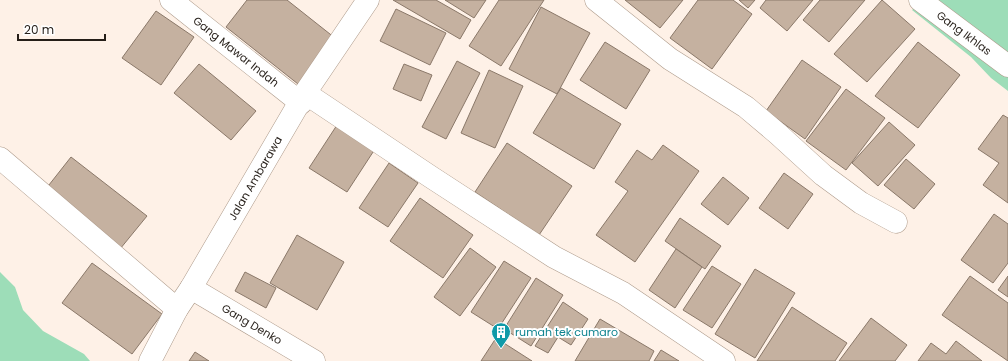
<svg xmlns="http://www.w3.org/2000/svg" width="1008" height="361" font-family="Poppins,sans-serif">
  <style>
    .green { fill: #9dddb8 }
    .building { fill: #c5b1a0; stroke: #8a7869 }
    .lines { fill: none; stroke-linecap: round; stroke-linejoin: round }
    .street-casing { stroke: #ae9b8b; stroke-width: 23 }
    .street { stroke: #fff; stroke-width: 22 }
    .labels { text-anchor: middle; stroke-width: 4; stroke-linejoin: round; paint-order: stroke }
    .street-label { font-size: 11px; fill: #251e18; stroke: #fff }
    .culture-label { font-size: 11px; fill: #0d838f; stroke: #fff; text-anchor: start }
  </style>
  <rect width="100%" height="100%" fill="#fef1e7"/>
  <g class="green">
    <path d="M927,0H1008V91L991,78L971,57L912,10L921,2Z"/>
    <path d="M0,272L15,287L23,310L43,331L84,354L90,361H0Z"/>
  </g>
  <g class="building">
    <path d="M247,0H287L335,38L298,84L226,27Z"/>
    <path d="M393,0H436L471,20L460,39Z"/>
    <path d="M445,0H486L474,18Z"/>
    <path d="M499,0H544L501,66L469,46Z"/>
    <path d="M625,0H683L660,28Z"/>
    <path d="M698,0H733L752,14L712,69L670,38Z"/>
    <path d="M739,0H755L748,8Z"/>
    <path d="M766,0H813L787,31L760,8Z"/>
    <path d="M820,0H865L829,42L803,20Z"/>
    <path d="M882,0L915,29L867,82L834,54Z"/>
    <path d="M541,7L590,33L557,94L509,69Z"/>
    <path d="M396,9L446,33L430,65L380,41Z"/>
    <path d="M156,11L194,37L161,85L122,58Z"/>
    <path d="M605,42L650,70L626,109L580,80Z"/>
    <path d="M918,42L960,75L918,128L875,96Z"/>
    <path d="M802,60L841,87L805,139L766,111Z"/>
    <path d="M457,61L480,73L446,139L422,127Z"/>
    <path d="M199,64L256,111L231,140L174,93Z"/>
    <path d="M404,64L432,75L421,101L393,89Z"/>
    <path d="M489,70L523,86L495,148L461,133Z"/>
    <path d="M561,88L621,124L594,169L533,133Z"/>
    <path d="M846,89L885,118L846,170L806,141Z"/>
    <path d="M1003,115L1008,118V203L983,185L999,163L978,149Z"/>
    <path d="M889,122L915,145L878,186L852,163Z"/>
    <path d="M337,125L375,149L347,192L309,168Z"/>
    <path d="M507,143L572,186L539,235L475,192Z"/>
    <path d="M663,145L699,171L635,262L596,235L628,191L615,182L637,150L652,160Z"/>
    <path d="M71,157L147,216L120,249L45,190Z"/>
    <path d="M906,159L935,184L914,209L884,185Z"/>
    <path d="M389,163L418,183L388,227L359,208Z"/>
    <path d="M784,173L813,194L788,229L759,208Z"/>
    <path d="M723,177L749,198L728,225L701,204Z"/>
    <path d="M420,198L473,235L443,278L390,241Z"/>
    <path d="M994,214L1008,224V263L993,283L961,260Z"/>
    <path d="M680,218L721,246L705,269L665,241Z"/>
    <path d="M297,235L344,262L317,310L270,283Z"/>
    <path d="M470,248L496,267L460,316L434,297Z"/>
    <path d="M676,249L702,267L675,308L649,290Z"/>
    <path d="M504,261L531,278L498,329L471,312Z"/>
    <path d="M92,263L162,314L132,354L62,303Z"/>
    <path d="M712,266L741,284L712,328L683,310Z"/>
    <path d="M755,269L795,293L755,358L715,334Z"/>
    <path d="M245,272L276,288L266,308L235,291Z"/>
    <path d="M970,276L1008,303V361L942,315Z"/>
    <path d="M1008,276V297L998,290Z"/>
    <path d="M536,278L563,295L531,346L504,329Z"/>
    <path d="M563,302L588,319L571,345L558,337L548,353L535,346Z"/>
    <path d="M792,307L847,343L835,361H757Z"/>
    <path d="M871,318L907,345L895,361H839Z"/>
    <path d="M600,319L654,351L649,361H575Z"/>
    <path d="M496,338L532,361H481Z"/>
    <path d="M956,341L982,361H918L931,343L946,354Z"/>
    <path d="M661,350L679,361H654Z"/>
    <path d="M195,352L209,361H189Z"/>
  </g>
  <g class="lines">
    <g class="street-casing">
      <g id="street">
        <path id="s1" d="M171,0L301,103"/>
        <path d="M596,0L670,59L746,107L778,134L823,175L861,203L896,222"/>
        <path id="s2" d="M920,0L1008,66"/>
        <path d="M305,93L431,177L554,257L623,293L724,361"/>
        <path d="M0,158L177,309"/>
        <path id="s3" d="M191,288L314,361"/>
        <path id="s4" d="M150,361L177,309L191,288L305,93L368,0"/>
      </g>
    </g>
    <use href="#street" class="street"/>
  </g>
  <defs>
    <g id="building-pin" transform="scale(1)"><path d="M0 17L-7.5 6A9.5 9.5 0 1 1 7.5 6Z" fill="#0f9aa8" stroke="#fff"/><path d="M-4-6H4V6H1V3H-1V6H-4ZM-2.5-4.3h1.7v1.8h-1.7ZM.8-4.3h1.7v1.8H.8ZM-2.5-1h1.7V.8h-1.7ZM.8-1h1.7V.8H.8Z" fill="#fff"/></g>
  </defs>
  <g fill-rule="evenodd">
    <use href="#building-pin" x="501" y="332"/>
  </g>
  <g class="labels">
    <g class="street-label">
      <text dy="4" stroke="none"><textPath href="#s2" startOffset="55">Gang Ikhlas</textPath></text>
      <text dy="4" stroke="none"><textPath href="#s1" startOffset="83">Gang Mawar Indah</textPath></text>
      <text dy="4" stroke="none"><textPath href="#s4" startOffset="211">Jalan Ambarawa</textPath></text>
      <text dy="4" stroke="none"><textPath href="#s3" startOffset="71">Gang Denko</textPath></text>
    </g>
    <g class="culture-label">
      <text x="515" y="336">rumah tek cumaro</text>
    </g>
  </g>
  <path d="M18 34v6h87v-6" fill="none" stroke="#251e18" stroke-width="2"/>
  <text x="24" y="34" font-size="12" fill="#251e18" stroke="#ffffff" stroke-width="3" paint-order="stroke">20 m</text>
</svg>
